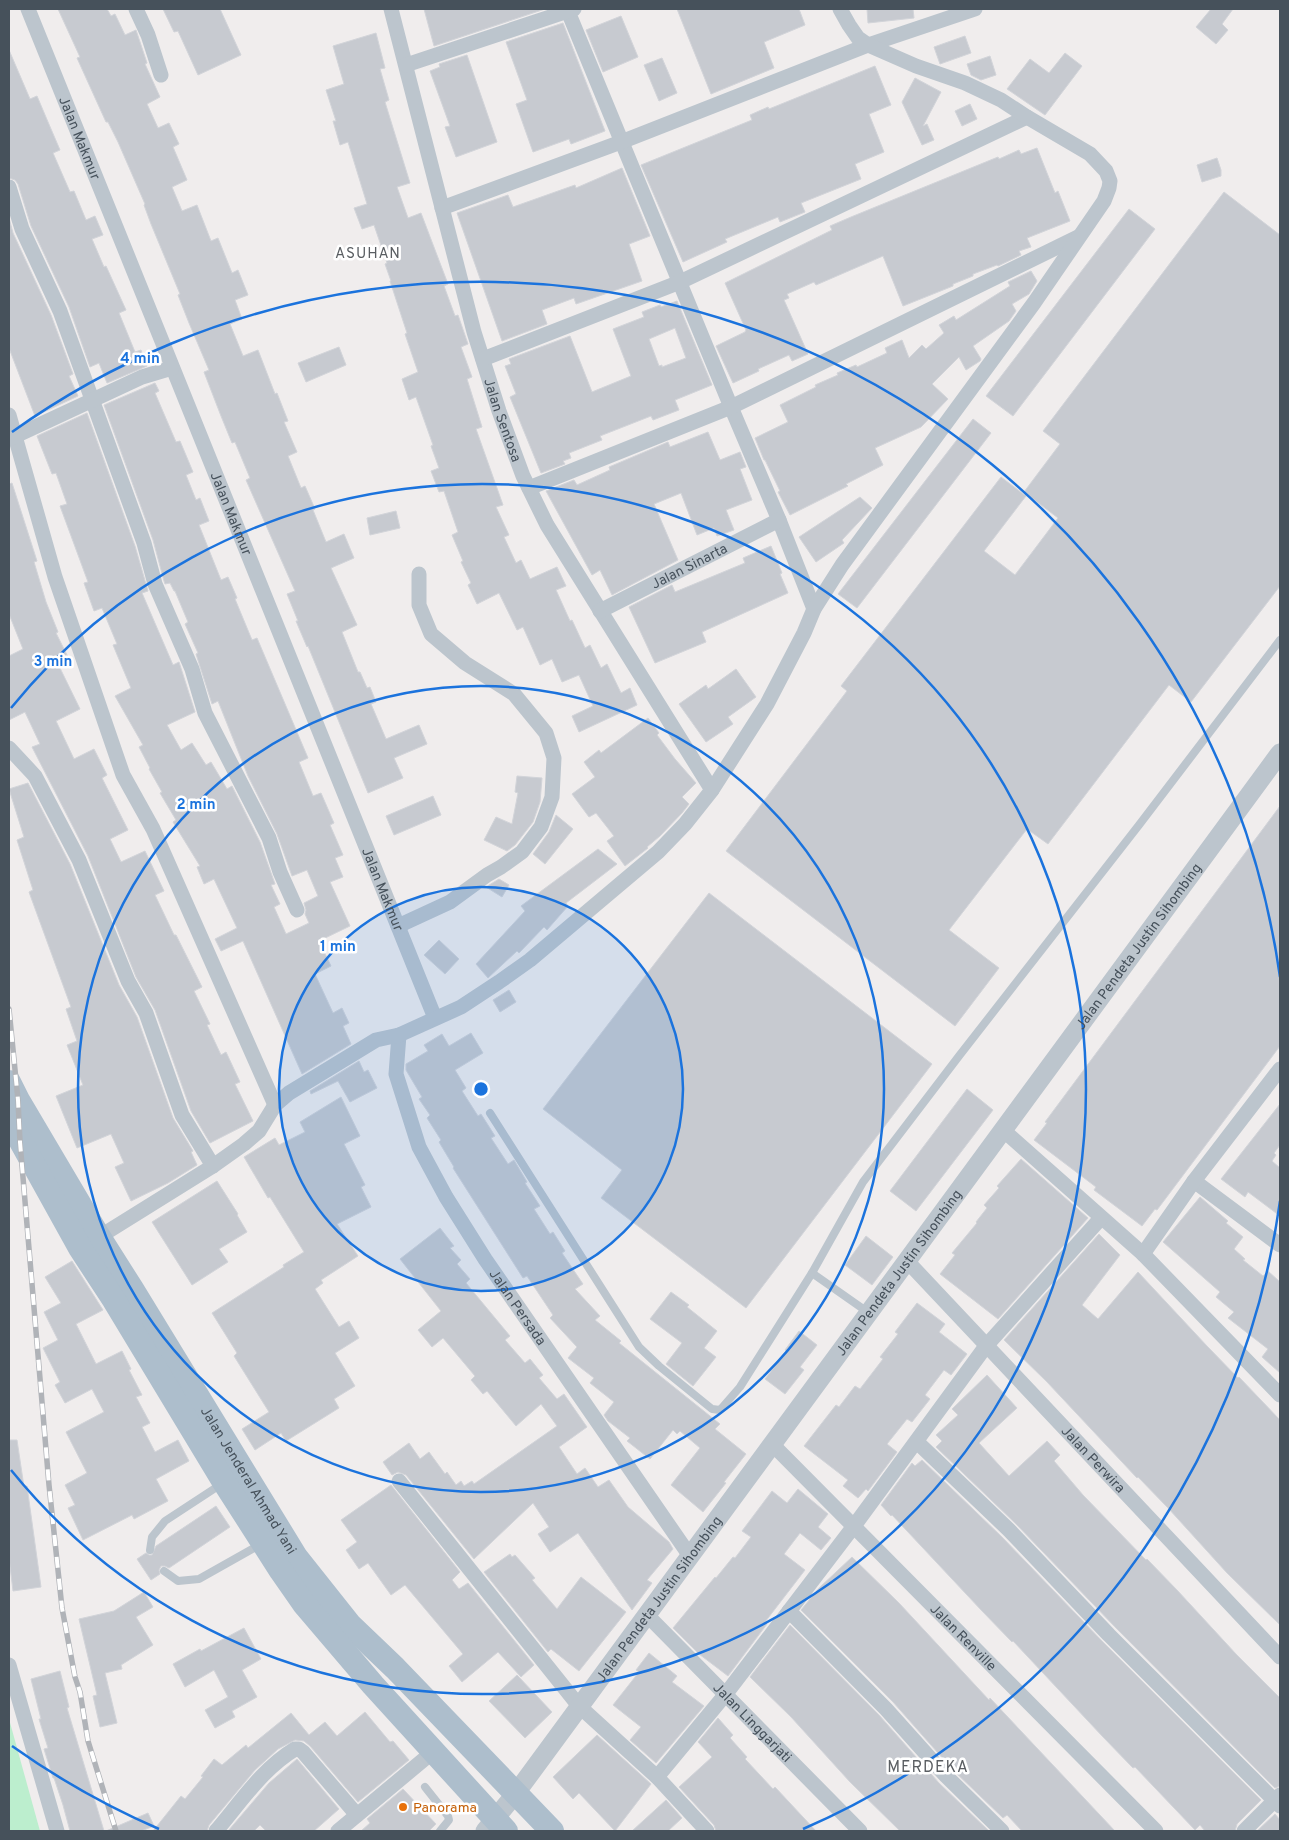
<svg xmlns="http://www.w3.org/2000/svg" width="1289" height="1840" font-family="Overpass,sans-serif">
  <style>
    .green { fill: #bceece }
    .building { fill: #c7cad0; stroke: #d2d4d9; fill-rule: evenodd }
    .lines { fill: none; stroke-linecap: round; stroke-linejoin: round }
    .service { stroke: #bcc5cd; stroke-width: 8 }
    .minor { stroke: #bcc5cd; stroke-width: 15 }
    .tertiary { stroke: #bcc5cd; stroke-width: 19 }
    .primary { stroke: #adbecc; stroke-width: 24 }
    .rail-casing { stroke: #b0b3b8; stroke-width: 5.5 }
    .rail { stroke: #fff; stroke-width: 4; stroke-dasharray: 11; stroke-linecap: butt }
    .ring { fill: none; stroke: #1b73dd; stroke-width: 2.5 }
    .food-dot { fill: #e8710a; stroke: #fff; stroke-width: 2 }
    .labels { text-anchor: middle; stroke-width: 5; stroke-linejoin: round; paint-order: stroke }
    .street-label { font-size: 14px; fill: #46515b; stroke: #fff }
    .food-label { font-size: 14px; fill: #c56008; stroke: #fff; text-anchor: start }
    .neighbourhood-label { font-size: 15px; letter-spacing: 1px; fill: #5a5e62; stroke: #fff }
    .quarter-label { font-size: 16px; letter-spacing: 1px; fill: #5a5e62; stroke: #fff }
    .centre { fill: #1b73dd; stroke: #fff; stroke-width: 2.5 }
    .ring-label { font-size: 15px; text-anchor: middle; font-weight: bold; fill: #1b73dd; stroke: #fff; stroke-width: 5; stroke-linejoin: round; paint-order: stroke }
  </style>
  <rect width="100%" height="100%" fill="#f0eded"/>
  <path class="green" d="M9,1719L40,1831H9Z"/>
  <g class="building">
    <path d="M58,9H107L111,16L115,14L125,35L136,30L147,63L145,64L160,97L147,104L158,128L169,123L179,144L173,147L187,180L172,187L182,211L197,205L211,241L218,238L232,273L238,270L248,295L235,300L242,319L230,324L243,356L258,350L275,394L277,393L288,421L284,422L297,452L288,456L301,488L305,486L315,509L313,510L326,542L344,534L354,558L331,568L357,625L342,632L358,672H360L367,688L370,687L376,702L371,704L386,739L419,725L427,744L394,758L403,778L368,793L308,646L307,647L296,621H298L287,594L295,591L246,480L250,478L235,442L232,443L221,416L204,372L209,370L189,323L178,295L180,294L151,224L144,205L145,204L118,142L108,122H106L77,58L80,57Z"/>
    <path d="M163,9H220L241,55L198,75L178,31L174,32Z"/>
    <path d="M424,9H545L434,46Z"/>
    <path d="M677,9H799L805,25L764,42L774,68L711,94Z"/>
    <path d="M867,9H913L914,18L868,23Z"/>
    <path d="M1211,9H1233L1222,24L1228,30L1216,44L1196,27Z"/>
    <path d="M621,16L638,57L603,72L586,30Z"/>
    <path d="M563,23L605,131L571,144L569,139L533,152L516,104L527,100L506,42Z"/>
    <path d="M376,33L385,68L380,69L389,100L385,102L410,183L397,187L408,218L421,213L448,284L444,286L455,316L458,315L468,344L461,347L472,377L467,379L482,427L476,429L503,505L496,507L509,535L504,537L516,563L521,560L530,579L557,567L566,586L556,590L570,621L572,620L585,648L590,645L601,668L607,664L621,693L630,688L637,705L579,732L572,716L593,706L579,675L562,682L552,659L540,665L523,627L517,630L499,593L477,604L468,585L471,583L461,562L463,561L452,535L458,532L444,491L439,492L431,471L439,468L431,446L433,445L416,397L409,400L402,379L418,372L405,334L407,333L390,281H391L385,264L387,263L374,225L362,229L354,208L367,204L348,142L340,145L333,121H336L326,90L344,84L333,46Z"/>
    <path d="M965,36L971,53L940,64L934,47Z"/>
    <path d="M9,50L30,99L37,96L48,122L60,150L53,153L70,192L74,191L86,220L95,216L103,235L92,239L104,267L106,266L126,310L119,313L135,352L141,350L147,366L107,383L99,363L90,367L69,307L31,226L18,184L15,180L9,178Z"/>
    <path d="M1065,53L1082,66L1045,115L1007,89L1030,59L1049,73Z"/>
    <path d="M467,55L497,142L456,157L445,127L450,126L430,71L440,67L439,64Z"/>
    <path d="M990,56L996,75L981,80L971,75L967,64Z"/>
    <path d="M662,58L677,93L659,101L644,65Z"/>
    <path d="M875,66L891,105L869,114L884,152L855,164L861,179L801,203L805,212L780,222L778,217L725,239L727,242L683,262L641,165L752,120L750,115L768,107L769,109Z"/>
    <path d="M915,78L941,92L923,126L927,124L934,140L922,145L902,102Z"/>
    <path d="M970,104L977,119L962,126L955,111Z"/>
    <path d="M1037,148L1055,193L1058,191L1070,221L1027,238L1031,247L1019,251L1021,255L998,266L997,265L973,274V276L953,284V286L903,306L883,256L816,285L814,282L787,294L789,298L784,300L808,354L792,361L789,355L758,369L759,371L733,383L716,346L745,332L746,330L725,283L832,230L830,226L851,217L998,157L999,159L1019,150L1021,154Z"/>
    <path d="M1217,158L1221,170V176L1202,182L1197,165Z"/>
    <path d="M622,168L650,236L629,244L642,281L576,304L574,298L542,310L547,324L502,341L457,213L508,195L513,207L575,185L576,188Z"/>
    <path d="M1224,192L1280,235V586L1191,702L1169,685L1048,844L1027,829L949,930L999,968L955,1026L726,851L847,691L841,686L1001,477L1026,496L984,551L1015,575L1058,518L1024,492L1060,444L1043,431Z"/>
    <path d="M1129,209L1155,229L1013,416L986,396Z"/>
    <path d="M9,218L13,233L51,315L73,374L69,376L78,396L35,416L9,348Z"/>
    <path d="M1031,271L1037,281L1029,294L1012,304L1016,311L1009,321L973,346L981,359L980,361L966,370L959,357L932,384L948,399L921,427L875,448L883,465L846,484L848,486L790,515L778,492L780,491L765,460H764L755,438L788,422L780,405L816,387L815,385L838,375L837,373L856,365L857,367L887,353L885,348L902,340L909,358L922,345L926,349L944,333L939,325L954,316L956,320L1010,286L1008,282Z"/>
    <path d="M677,301L712,385L675,400L679,410L653,420L651,416L600,436L602,440L569,453L571,458L563,461L565,464L541,473L510,397L516,394L505,366L511,364L509,359L570,336L592,392L631,376L613,329L644,317L642,312L660,305L661,307ZM675,328L686,358L662,367V365L659,366L649,339Z"/>
    <path d="M339,347L346,365L306,382L298,363Z"/>
    <path d="M155,383L159,391L155,393L176,442L180,441L193,472L186,475L196,500L200,498L209,521L199,525L221,580L228,577L237,598L235,599L252,640L257,638L308,758L299,762L313,796L321,793L334,823L330,825L343,855L335,858L343,877L330,882L350,926L319,941L331,966L315,974L333,1013L342,1008L349,1023L343,1026L351,1044L302,1074L243,941L221,951L215,939L237,928L214,879L204,884L197,867L200,866L173,822L176,820L160,793L162,792L149,769L150,768L139,747L143,745L115,696L131,688L113,645L117,644L102,608L94,611L84,583L88,582L60,506L67,504L56,473L52,474L37,436L87,413L135,546L148,591L142,593L173,665L179,662L195,712L167,725L181,750L192,743L206,765L211,762L227,789L232,786L260,842L275,884L271,885L280,904L274,907L286,934L309,923L305,914L306,910L304,903L318,896L307,870L292,876L277,834L248,776L218,701L212,704L196,654L198,653L185,624L188,622L175,591H174L170,583L165,584L164,581L153,540L104,405Z"/>
    <path d="M973,419L991,433L857,608L838,594Z"/>
    <path d="M708,432L720,460L740,452L746,467L740,469L752,500L726,510L734,530L717,536L714,528L697,535L681,493L654,504L678,560L612,595L600,570L592,575L546,491L574,480L577,485L610,470L609,467L654,448L668,442L670,447Z"/>
    <path d="M12,483L37,561L34,562L46,602L58,632L56,633L69,659L58,664L80,709L56,721L74,759L94,749L107,775L102,778L128,830L110,839L121,862L145,851L164,891L155,895L174,935H176L202,987L194,991L210,1024L207,1025L221,1055L226,1052L240,1082L235,1084L253,1121L210,1143L191,1111L155,1010L136,977L88,856L32,747L40,744L25,712L9,720V656L23,649L9,614V484Z"/>
    <path d="M860,497L872,508L842,540L844,543L816,562L799,537Z"/>
    <path d="M396,511L400,528L370,535L367,518Z"/>
    <path d="M771,546L782,573L780,574L788,593L702,632L706,642L655,663L629,607L672,585L675,592L745,563L743,558Z"/>
    <path d="M736,669L756,697L728,717L733,724L706,742L679,704L706,685L708,689Z"/>
    <path d="M648,718L659,733L657,735L675,759L696,783L682,797L689,804L682,813L660,836L647,847L648,848L625,866L607,841L614,836L596,813L589,817L572,794L595,777L584,762L599,750L601,753Z"/>
    <path d="M517,776L542,778L540,802L533,822L515,845L507,851L484,840L496,817L512,824L518,793L515,792Z"/>
    <path d="M28,783L70,864L119,985L137,1017L173,1118L193,1151L191,1152L197,1165L168,1183L131,1201L115,1167L124,1163L111,1134L77,1148L56,1096L83,1085L67,1045L77,1041L66,1009L71,1007L29,892L33,890L17,840L24,837L9,789Z"/>
    <path d="M433,796L441,815L394,835L386,816Z"/>
    <path d="M1280,806V1046L1157,1210L1155,1209L1142,1226L1094,1190L1096,1187L1034,1140L1047,1123L1045,1122Z"/>
    <path d="M556,815L573,829L545,864L533,854L549,832Z"/>
    <path d="M598,849L617,864L566,903L568,906L547,930L544,927L519,953L517,951L488,978L476,964L525,911L521,906Z"/>
    <path d="M499,879L509,885L502,897L486,887Z"/>
    <path d="M709,893L932,1064L746,1308L601,1198L622,1170L543,1109Z"/>
    <path d="M439,940L459,959L445,974L424,955Z"/>
    <path d="M509,990L516,1002L500,1012L493,1000Z"/>
    <path d="M471,1033L483,1053L455,1070L466,1088L462,1091L478,1116L481,1114L495,1136L491,1138L508,1164L514,1160L527,1182L525,1183L540,1206L534,1209L550,1234L553,1232L565,1251L562,1253L583,1284L575,1289L600,1316L595,1320L621,1341L619,1343L720,1424L715,1429L746,1454L724,1482L726,1483L703,1512L671,1485L700,1448L680,1431L677,1434L673,1430L650,1459L627,1441L630,1438L608,1421L604,1415L614,1402L590,1383L594,1378L568,1358L577,1347L550,1318L553,1315L527,1276L523,1278L453,1168L454,1167L439,1142L441,1140L427,1118L430,1115L419,1099L422,1097L406,1070V1064L428,1051L424,1045L442,1034L449,1046Z"/>
    <path d="M359,1061L364,1072L368,1070L377,1088L350,1102L338,1081L311,1094L310,1091Z"/>
    <path d="M967,1089L993,1110L916,1211L890,1191Z"/>
    <path d="M341,1097L360,1136L344,1144L365,1185L361,1187L371,1207L337,1224L358,1256L321,1280L323,1283L315,1289L339,1327L349,1321L359,1338L335,1353L355,1386L334,1399L339,1408L286,1441L281,1433L255,1450L242,1429L269,1412L234,1356L237,1353L212,1313L284,1267L283,1265L304,1252L270,1197L268,1198L244,1157L275,1138L279,1145L305,1132L300,1122Z"/>
    <path d="M1280,1104V1145L1274,1153L1276,1155L1272,1161L1280,1168V1216L1248,1192L1245,1197L1221,1179Z"/>
    <path d="M1021,1159L1088,1218L998,1319L940,1274L955,1255L952,1253L977,1223L976,1222L987,1208L984,1205L999,1188L997,1186Z"/>
    <path d="M217,1181L238,1214L237,1215L247,1232L219,1249L228,1262L192,1285L152,1222Z"/>
    <path d="M1200,1197L1228,1221L1226,1223L1243,1237L1234,1249L1245,1259L1243,1260L1263,1276L1268,1271L1280,1282V1373L1262,1357L1268,1349L1228,1318L1234,1312L1216,1297L1220,1292L1163,1242Z"/>
    <path d="M440,1228L454,1246L450,1248L461,1260L457,1264L470,1279L466,1283L510,1336L505,1340L525,1363L530,1359L543,1375L539,1378L557,1399L564,1394L587,1427L559,1447L577,1474L585,1468L598,1487L609,1480L628,1507L669,1542L673,1549L647,1580L652,1583L632,1610L578,1533L550,1552L538,1534L549,1527L533,1503L474,1559L406,1475L398,1472L392,1475L383,1462L409,1443L420,1459L429,1452L445,1474L447,1472L456,1485L461,1481L464,1486L472,1481L474,1484L557,1426L541,1404L516,1426L487,1391L483,1394L471,1380L475,1376L443,1338L432,1347L418,1330L441,1311L400,1259Z"/>
    <path d="M1099,1234L1120,1255L1082,1305L1098,1319L1138,1272L1207,1346L1238,1378L1239,1377L1280,1420V1625L1227,1573L1168,1508L1138,1477L1137,1478L1047,1382L1004,1340Z"/>
    <path d="M866,1236L893,1257L872,1285L845,1265Z"/>
    <path d="M72,1261L103,1310L76,1324L96,1364L122,1351L131,1369L129,1370L142,1395L136,1397L150,1423L142,1427L155,1452L178,1440L189,1461L156,1479L168,1501L134,1519L132,1515L83,1540L68,1508L75,1505L65,1485L87,1473L66,1432L104,1412L92,1389L65,1403L55,1385L60,1382L43,1348L58,1340L44,1312L61,1303L45,1277Z"/>
    <path d="M671,1292L689,1305L687,1307L717,1331L704,1348L716,1357L693,1386L666,1364L682,1343L650,1319Z"/>
    <path d="M917,1303L945,1324L939,1332L967,1354L951,1375L944,1370L925,1395L930,1399L912,1422L907,1419L887,1444L897,1452L868,1491L866,1489L858,1498L843,1486L848,1480L804,1446L836,1405L839,1407L855,1386L860,1389L883,1359L880,1357L898,1334L895,1332Z"/>
    <path d="M799,1331L817,1345L800,1367L804,1370L785,1394L765,1379L787,1351L785,1350Z"/>
    <path d="M987,1375L1017,1408L979,1443L1009,1476L1047,1441L1060,1455L1054,1461L1083,1495L1146,1560L1147,1559L1177,1590L1236,1654L1280,1698V1786L1275,1788L1116,1628L1016,1524L936,1447L942,1441L936,1435L958,1415L952,1409Z"/>
    <path d="M9,1440H17L24,1487L27,1486L41,1587L13,1591L9,1558Z"/>
    <path d="M922,1460L1002,1537L1102,1641L1261,1800L1237,1824L1235,1831H1205L1200,1825L1195,1830L1135,1767L1133,1768L1103,1737L1013,1641L1012,1642L982,1611L892,1515L891,1516L881,1505L912,1463L915,1466Z"/>
    <path d="M391,1485L460,1572L452,1580L459,1589L468,1583L534,1665L521,1677L498,1652L462,1682L449,1666L463,1654L405,1585L391,1595L368,1563L359,1569L346,1550L357,1542L341,1520Z"/>
    <path d="M798,1489L828,1514L818,1527L831,1538L821,1550L800,1533L784,1554L805,1570L765,1622L767,1624L728,1676L699,1654L673,1628L715,1577L716,1578L733,1557L735,1558L751,1537L742,1531L772,1491L787,1503Z"/>
    <path d="M216,1506L230,1527L169,1568L165,1566H161L159,1570L160,1574L151,1580L137,1559L146,1553L149,1555H152L156,1546Z"/>
    <path d="M510,1554L512,1557L515,1555L535,1578L532,1580L557,1609L581,1577L626,1612L579,1671L551,1649L548,1652L484,1572Z"/>
    <path d="M852,1557L899,1603L989,1700L990,1698L1020,1730L1115,1831H1022L1007,1815L1003,1818L953,1770L893,1702L801,1610L819,1588Z"/>
    <path d="M144,1592L153,1607L136,1617L153,1645L121,1665L122,1669L105,1673L117,1723L100,1727L93,1696L97,1695L79,1619L114,1611Z"/>
    <path d="M790,1625L879,1715L939,1783L989,1831H900L850,1782L791,1717L750,1677Z"/>
    <path d="M244,1628L261,1659L242,1670L257,1697L232,1711L235,1717L215,1728L205,1710L228,1697L214,1670L185,1687L173,1664L200,1649L201,1651Z"/>
    <path d="M649,1653L677,1676L672,1682L704,1706L656,1763L630,1740L641,1727L613,1705L639,1672L636,1670Z"/>
    <path d="M60,1671L69,1707L67,1708L104,1831H70L63,1805L54,1778H53L44,1749L48,1748L39,1719H41L31,1679Z"/>
    <path d="M517,1675L552,1712L525,1738L489,1701Z"/>
    <path d="M365,1712L390,1742L393,1741L409,1760L358,1802L310,1746L304,1741L295,1740L278,1749L255,1770L209,1825L207,1831H153L181,1796L185,1799L203,1777L201,1776L214,1759L222,1765L246,1745L248,1748L291,1713L309,1735L325,1722L337,1736Z"/>
    <path d="M718,1718L733,1735L730,1738L747,1757L745,1759L773,1789L775,1787L816,1831H716L714,1825L679,1787L712,1757L698,1742Z"/>
    <path d="M597,1735L651,1784L615,1831L579,1793L573,1799L553,1777Z"/>
    <path d="M297,1759L339,1809L314,1831H266L260,1825L254,1831H228L269,1783Z"/>
    <path d="M403,1789L436,1824L429,1831H361L370,1823L367,1819Z"/>
    <path d="M666,1800L682,1818L668,1831H632Z"/>
    <path d="M148,1813L154,1826L141,1831H106Z"/>
    <path d="M1275,1814L1280,1820V1831H1257Z"/>
  </g>
  <g class="lines">
    <g class="service">
      <path d="M490,1113L639,1347L659,1366L712,1409L720,1410L740,1387L812,1273L869,1313"/>
      <path d="M812,1273L863,1182L959,1056L1139,825L1280,640"/>
      <path d="M150,1550L152,1537L165,1521L223,1483"/>
      <path d="M164,1571L178,1581L199,1579L261,1544"/>
      <path d="M425,1787L448,1816L449,1820L440,1831"/>
    </g>
    <g class="minor">
      <path id="s1" d="M28,9L435,1018"/>
      <path d="M136,9L148,35L161,75"/>
      <path id="s2" d="M391,9L474,332L499,411L523,476L547,525L712,790"/>
      <path d="M567,9L731,407L779,520L814,609"/>
      <path d="M406,65L574,9"/>
      <path d="M9,187L22,229L60,311L144,543L155,584L192,669L205,713L269,838L280,872L297,910"/>
      <path d="M442,208L621,142L868,45L975,9"/>
      <path d="M483,359L680,282L1027,117"/>
      <path d="M9,415L55,577L123,775L153,829L275,1105"/>
      <path d="M9,439L142,377L172,368"/>
      <path d="M529,488L731,407L1078,237"/>
      <path id="s3" d="M600,611L779,520"/>
      <path d="M9,748L35,776L79,860L128,981L146,1013L182,1115L213,1166"/>
      <path d="M398,926L450,902L487,875L501,867L522,852L541,827L552,797L554,758L546,733L514,694L465,663L431,634L419,605V574"/>
      <path id="s4" d="M399,1035L396,1074L419,1147L446,1197L485,1259L690,1556"/>
      <path d="M1003,1130L1143,1254L1280,1395"/>
      <path d="M1194,1181L1280,1245"/>
      <path d="M99,1237L213,1166L244,1144L259,1131L275,1105L289,1093L376,1040L399,1035L461,1007L499,982L530,960L658,852L685,824L712,790L767,704L804,633L814,609L842,565L1034,303L1104,201L1109,188L1110,181L1106,171L1090,154L1027,117L1001,100L965,83L916,66L868,45L858,38L849,25L840,9"/>
      <path d="M1143,1254L1194,1181L1280,1069"/>
      <path id="s5" d="M907,1261L1280,1657"/>
      <path d="M917,1442L1009,1530L1109,1635L1280,1806"/>
      <path id="s6" d="M772,1444L1156,1831"/>
      <path d="M399,1481L579,1706L657,1777L707,1831"/>
      <path d="M789,1611L886,1709L946,1776L1002,1831"/>
      <path id="s7" d="M646,1614L860,1831"/>
      <path d="M9,1665L57,1831"/>
      <path d="M657,1777L725,1695L854,1526L986,1346L1101,1218"/>
      <path d="M216,1831C240,1803 262,1769 295,1749H299L303,1752L357,1815"/>
      <path d="M338,1831L434,1751"/>
      <path d="M1244,1831L1280,1795"/>
    </g>
    <path class="tertiary" id="s8" d="M485,1831L516,1793L1280,753"/>
    <g class="primary">
      <path id="s9" d="M9,1082L18,1100L99,1237L132,1289L296,1557L350,1625L395,1668L552,1831"/>
      <path d="M9,1120L80,1248L114,1300L224,1482L281,1571L304,1604L373,1685L506,1831"/>
    </g>
    <g class="rail-casing">
      <path id="rail" d="M9,1009L18,1100L20,1142L49,1485L62,1608L75,1677L80,1692L88,1741L116,1831"/>
    </g>
    <use href="#rail" class="rail"/>
  </g>
  <circle cx="481" cy="1089" r="202" fill="#1b73dd" fill-opacity=".12"/>
  <g class="ring">
    <circle cx="481" cy="1089" r="202"/>
    <circle cx="481" cy="1089" r="403"/>
    <path d="M11 708A605 605 0 1 1 11 1470"/>
    <path d="M1280 1201A807 807 0 0 1 803 1829M159 1829A807 807 0 0 1 12 1746M12 432A807 807 0 0 1 1280 977"/>
  </g>
  <circle class="food-dot" cx="403" cy="1807" r="5"/>
  <g class="labels">
    <g class="street-label">
      <text dy="5" stroke="none"><textPath href="#s1" startOffset="139">Jalan Makmur</textPath></text>
      <text dy="5" stroke="none"><textPath href="#s2" startOffset="426">Jalan Sentosa</textPath></text>
      <text dy="5" stroke="none"><textPath href="#s1" startOffset="544">Jalan Makmur</textPath></text>
      <text dy="5" stroke="none"><textPath href="#s3" startOffset="100">Jalan Sinarta</textPath></text>
      <text dy="5" stroke="none"><textPath href="#s1" startOffset="949">Jalan Makmur</textPath></text>
      <text dy="5" stroke="none"><textPath href="#s8" startOffset="1100">Jalan Pendeta Justin Sihombing</textPath></text>
      <text dy="5" stroke="none"><textPath href="#s8" startOffset="695">Jalan Pendeta Justin Sihombing</textPath></text>
      <text dy="5" stroke="none"><textPath href="#s4" startOffset="304">Jalan Persada</textPath></text>
      <text dy="5" stroke="none"><textPath href="#s5" startOffset="272">Jalan Perwira</textPath></text>
      <text dy="5" stroke="none"><textPath href="#s9" startOffset="465">Jalan Jenderal Ahmad Yani</textPath></text>
      <text dy="5" stroke="none"><textPath href="#s8" startOffset="290">Jalan Pendeta Justin Sihombing</textPath></text>
      <text dy="5" stroke="none"><textPath href="#s6" startOffset="272">Jalan Renville</textPath></text>
      <text dy="5" stroke="none"><textPath href="#s7" startOffset="152">Jalan Linggarjati</textPath></text>
    </g>
    <g class="food-label">
      <text x="413" y="1812">Panorama</text>
    </g>
    <g class="neighbourhood-label">
      <text x="368" y="258">ASUHAN</text>
    </g>
    <g class="quarter-label">
      <text x="928" y="1772">MERDEKA</text>
    </g>
  </g>
  <circle cx="481" cy="1089" r="8" class="centre"/>
  <g class="ring-label">
    <text x="140" y="363">4 min</text>
    <text x="53" y="666">3 min</text>
    <text x="196" y="809">2 min</text>
    <text x="338" y="951">1 min</text>
  </g>
  <rect width="1289" height="1840" fill="none" stroke="#46515b" stroke-width="20"/>
</svg>
